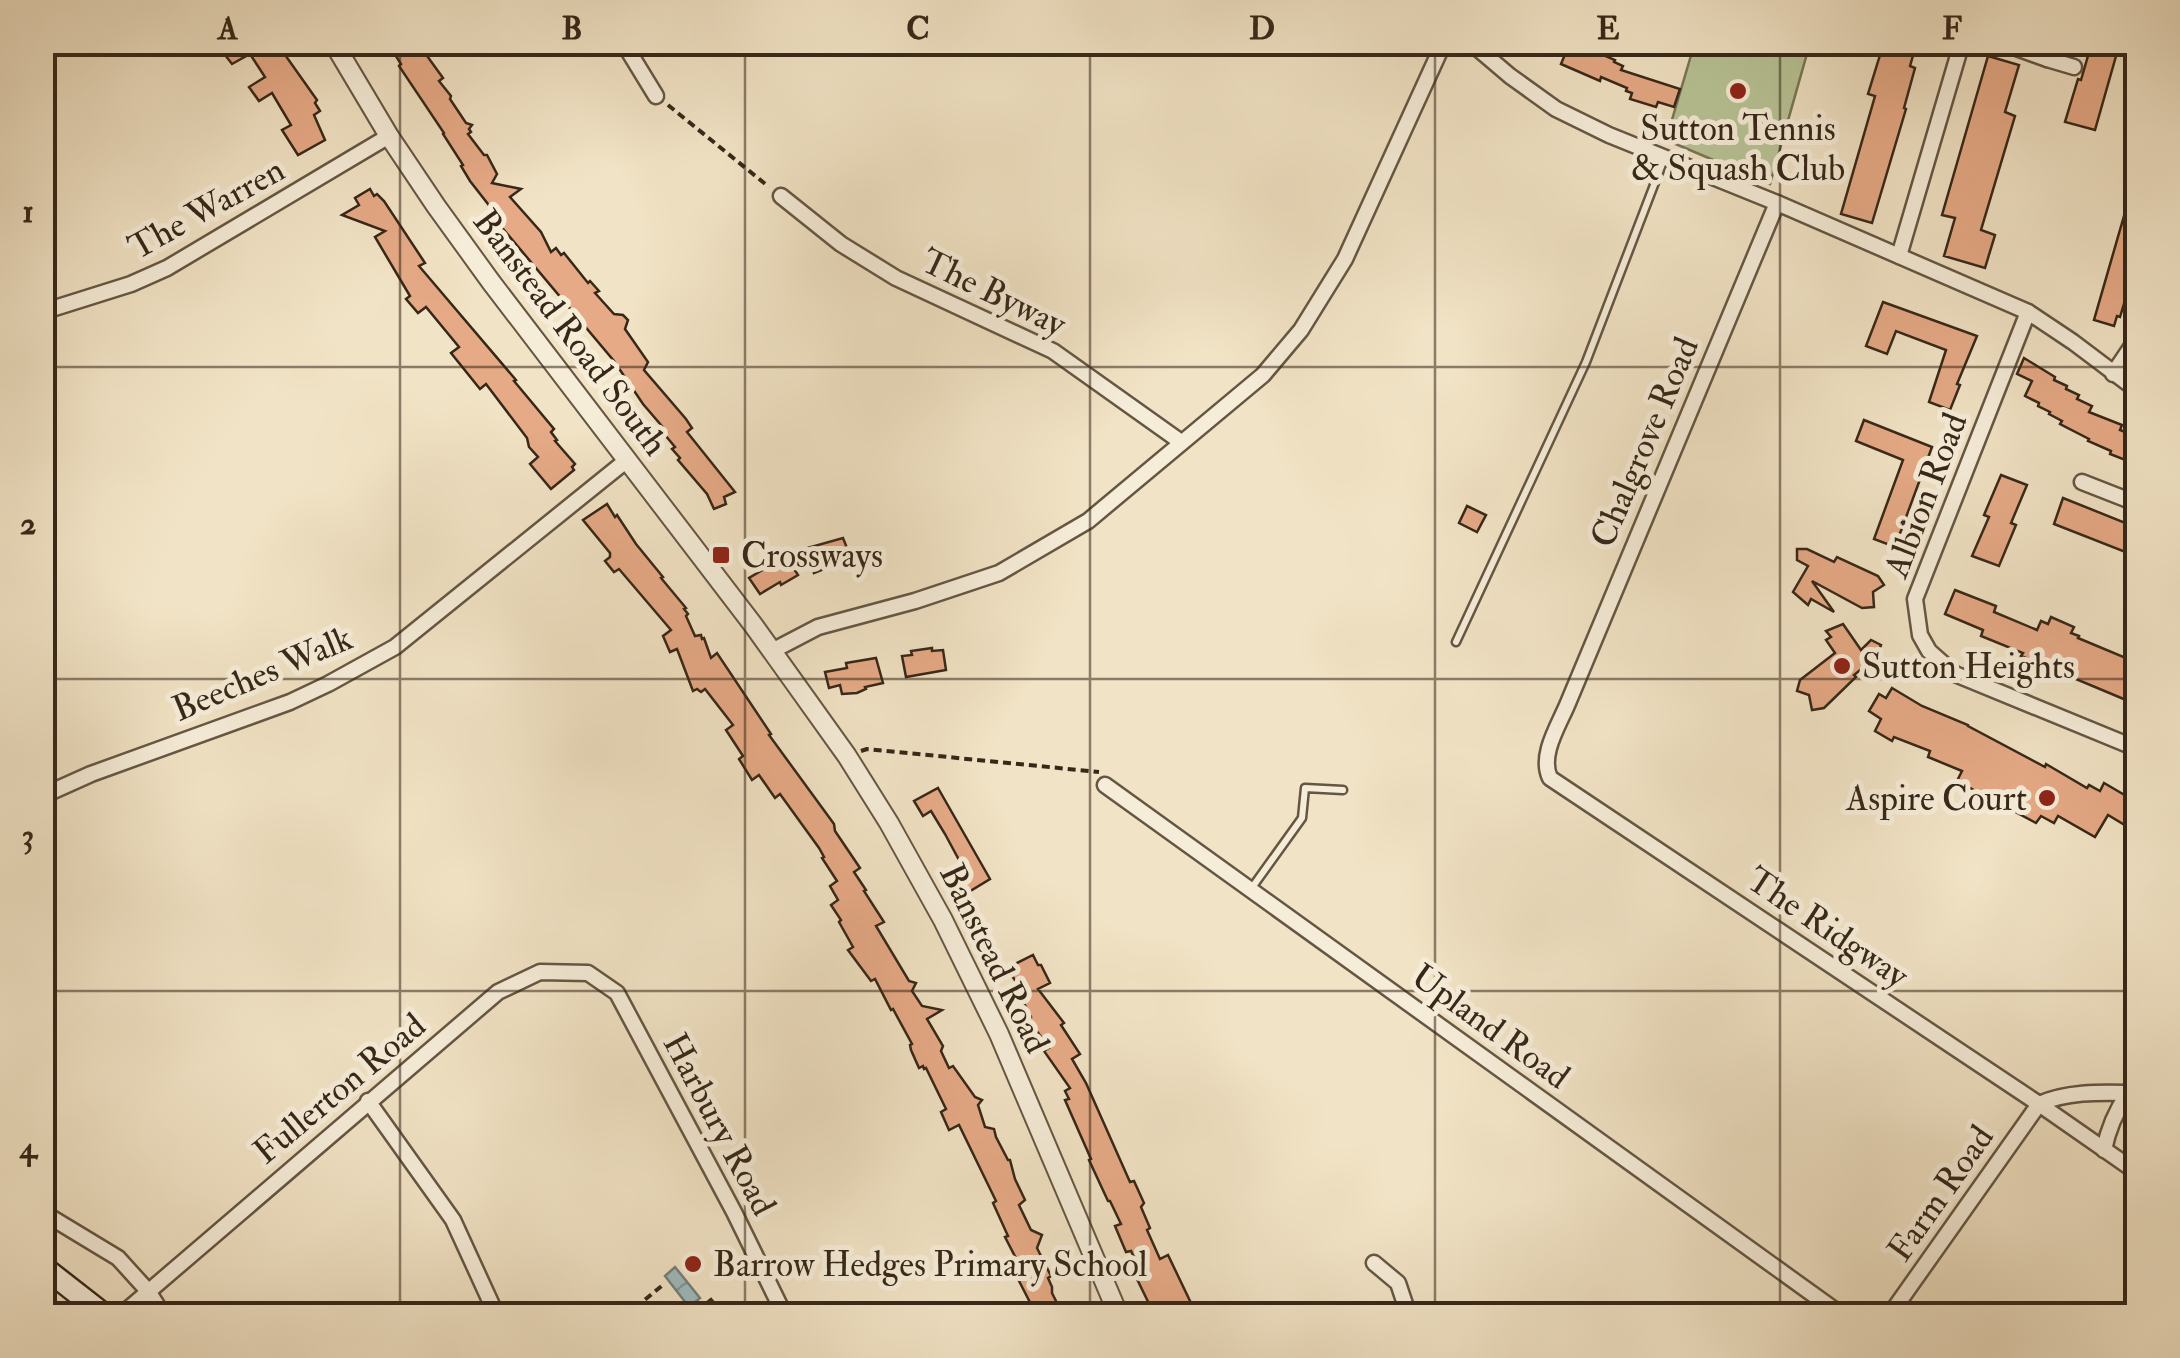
<svg xmlns="http://www.w3.org/2000/svg" width="2180" height="1358" font-family="'IM FELL Double Pica',serif">
  <style>
    .green { fill: #b8c496; stroke: #777657; stroke-width: 2.5 }
    .water { fill: url(#water-waves); stroke: #75807c; stroke-width: 2.5 }
    .building { fill: #e6aa86; stroke: #362718; stroke-width: 2.5 }
    .lines { fill: none; stroke-linecap: round; stroke-linejoin: round }
    .service-casing { stroke: #655643; stroke-width: 11 }
    .minor-casing { stroke: #655643; stroke-width: 19 }
    .tertiary-casing { stroke: #655643; stroke-width: 22 }
    .secondary-casing { stroke: #362718; stroke-width: 25 }
    .path { stroke: #362718; stroke-width: 4; stroke-dasharray: 8 5; stroke-linecap: butt }
    .service { stroke: #f6edd9; stroke-width: 6 }
    .minor { stroke: #f6edd9; stroke-width: 14 }
    .tertiary { stroke: #f6edd9; stroke-width: 18 }
    .secondary { stroke: #f6edd9; stroke-width: 20 }
    .grid { fill: none; stroke: #362718; stroke-width: 2.5; stroke-opacity: 0.55 }
    .poi-dot { fill: #8f2418; stroke: #f6edd9; stroke-width: 4 }
    .labels { text-anchor: middle; stroke-width: 10; stroke-linejoin: round; paint-order: stroke }
    .poi-label { font-size: 35px; fill: #362718; stroke: #f6edd9; text-anchor: start }
    .street-label { font-size: 35px; fill: #362718; stroke: #f6edd9 }
    .neatline { fill: none; stroke: #362718; stroke-width: 4 }
    .grid-label { font-size: 32px; text-anchor: middle; font-weight: bold; fill: #362718 }
  </style>
  <defs>
    <pattern id="water-waves" width="16" height="10" patternUnits="userSpaceOnUse" patternTransform="scale(2.5)"><rect width="16" height="10" fill="#9fbbbe"/><path d="M0 5q4-4 8 0t8 0" fill="none" stroke="#829899"/></pattern>
  </defs>
  <rect width="100%" height="100%" fill="#f1e3c5"/>
  <filter id="stains"><feTurbulence type="fractalNoise" baseFrequency=".002" numOctaves="4"/><feColorMatrix values="0 0 0 0 .2 0 0 0 0 .09 0 0 0 0 .02 0 0 0 .5 -.17"/></filter>
  <radialGradient id="worn" r=".72"><stop offset=".6" stop-color="#630" stop-opacity="0"/><stop offset="1" stop-color="#630" stop-opacity=".3"/></radialGradient>
  <path class="green" d="M1695,42L1810,43L1770,184L1666,140Z"/>
  <path class="water" d="M675,1267L700,1298L689,1307L665,1276Z"/>
  <g class="building">
    <path d="M215,42H295L283,52L317,100L315,103L320,111L314,115L325,140L298,155L282,130L291,125L272,93L259,101L249,87L265,77L250,54L232,64Z"/>
    <path d="M387,42H417L443,78L439,81L451,96L450,99L466,123L472,125L469,129L471,132L468,134L484,155H487L497,174L492,183L521,189L510,197L541,232L551,252L556,248L561,255L564,253L588,283L590,281L599,291L595,293L614,314L623,315L628,320L625,329L648,362L644,370L686,419L692,428L687,432L735,492L724,497L726,504L714,509L707,494L678,460L680,458L672,449L675,447L665,435L667,432L643,404L614,361L499,224L502,222L470,181L461,166L463,165L443,134L444,133L399,66L401,64Z"/>
    <path d="M1849,42H1917L1910,66L1915,68L1904,108L1906,109L1872,223L1841,214L1875,96L1868,94L1880,55L1849,46Z"/>
    <path d="M2092,42H2120L2095,130L2065,122L2078,79L2081,80Z"/>
    <path d="M1578,44L1615,60L1614,62L1623,66L1621,70L1680,89L1674,107L1658,102L1656,107L1630,99L1632,93L1626,91L1627,88L1601,77L1600,81L1561,64L1566,52L1573,55Z"/>
    <path d="M1988,56L2019,65L2005,112L2015,116L1981,230L1995,235L1985,268L1944,256L1955,218L1942,215Z"/>
    <path d="M370,189L374,196L377,194L384,201L425,263L419,266L516,380L514,381L554,429L551,432L557,440L555,441L575,464L572,467L574,470L551,489L530,464L538,457L529,447L527,438L486,384L480,389L451,353L459,347L426,307L418,313L406,299L410,296L375,237L385,231L342,215L359,205L355,198Z"/>
    <path d="M2126,209L2138,212V257L2120,317L2117,316L2114,326L2094,320Z"/>
    <path d="M1883,302L1977,336L1957,384L1960,385L1950,410L1929,402L1946,350L1896,331L1887,354L1866,346Z"/>
    <path d="M2024,358L2055,377L2054,380L2067,386L2066,389L2079,395L2077,399L2092,406L2089,412L2122,425L2120,430L2138,437V452L2133,463L2110,454L2111,451L2088,441L2089,439L2060,424L2062,421L2049,414L2050,412L2038,406L2039,403L2025,396L2032,381L2017,374Z"/>
    <path d="M1864,420L1932,447L1895,547L1874,539L1903,460L1856,441Z"/>
    <path d="M2001,475L2027,485L2011,523L2016,525L1999,566L1972,556L1989,517L1984,515Z"/>
    <path d="M2063,498L2138,528V557L2054,524Z"/>
    <path d="M607,504L615,517L617,515L636,544L663,577L661,578L686,608L684,609L688,614L686,616L695,636L701,635L702,639L704,638L711,658L717,653L771,734L769,735L834,824L835,831L860,868L854,872L866,890L864,891L884,922L876,926L909,981L916,983L912,991L922,1006L942,1010L927,1019L943,1046L941,1051L949,1068L953,1066L975,1097L982,1100L978,1105L985,1127L994,1129L996,1137L1008,1160H1010L1015,1179L1025,1200L1019,1205L1031,1230L1042,1235L1037,1248L1051,1276L1048,1278L1052,1287V1293L1060,1309L1056,1316H1037L1018,1279L1021,1277L1018,1272L1022,1270L1005,1237L1008,1236L993,1203L996,1201L959,1125L949,1130L941,1112L946,1109L926,1068L924,1069L923,1066L919,1068L911,1050L910,1045L912,1044L893,1009L891,1010L875,979L871,981L848,950L853,947L839,922L841,920L831,905L838,900L830,886L837,881L822,858L824,857L819,848L780,794L775,798L759,775L752,780L739,759L743,756L726,730L733,725L705,689L701,692L697,689L693,691L677,649L670,652L663,636L671,630L619,569L614,572L605,561L610,557V553L583,520Z"/>
    <path d="M1467,506L1486,515L1477,532L1459,523Z"/>
    <path d="M843,538L851,558L814,573L807,548Z"/>
    <path d="M1797,549H1807L1834,562L1837,557L1878,576L1884,585L1873,592L1874,607L1862,608L1812,581L1834,612L1811,599L1808,605L1793,592L1808,566L1797,560Z"/>
    <path d="M786,556L798,575L781,585L780,582L760,594L749,578Z"/>
    <path d="M1955,590L1996,606L1994,612L2037,630L2041,621L2048,624L2051,617L2074,627L2071,633L2079,636L2078,638L2138,663V705L2021,656L2023,653L1981,636L1983,630L1945,614Z"/>
    <path d="M1843,624L1861,650L1871,640L1881,645L1876,657L1854,675L1856,677L1824,708L1812,710L1809,695L1797,691L1800,680L1835,653L1826,640L1831,637L1826,631Z"/>
    <path d="M932,648V651L943,650L946,670L906,677L902,656L912,655L911,651Z"/>
    <path d="M876,658L883,683L865,687L866,689L857,693L842,694L840,685L829,688L825,672L847,668L846,663Z"/>
    <path d="M1892,688L1922,706L1968,725V726L2045,767L2046,764L2087,788L2089,785L2100,791L2104,783L2128,797L2138,802V833L2108,815L2095,837L2058,816L2054,823L2041,816L2036,823L1957,781L1962,771L1928,757L1930,751L1894,737L1892,741L1875,731L1881,719L1869,711L1879,694L1886,698Z"/>
    <path d="M938,788L990,879L967,893L957,878L966,873L945,834L931,811L923,816L914,801Z"/>
    <path d="M1033,955L1038,965H1041L1050,983L1038,989L1064,1023L1061,1025L1080,1054L1072,1059L1086,1083L1130,1182L1134,1181L1144,1203L1141,1207L1150,1228L1147,1230L1160,1259L1168,1255L1191,1303L1186,1306L1191,1316H1155L1137,1279L1143,1276L1131,1251L1126,1252L1115,1226L1121,1224L1110,1201H1108L1089,1160L1091,1159L1065,1100L1069,1099L1065,1091L1070,1088L1044,1051L1049,1048L1028,1019L1031,1017L1023,1001L1027,999L1007,968Z"/>
    <path d="M711,1299L726,1316H690Z"/>
  </g>
  <g class="lines">
    <g class="service-casing">
      <g id="service">
        <path d="M1456,642L1586,362L1664,159"/>
        <path d="M1251,889L1302,818L1305,788L1343,790"/>
      </g>
    </g>
    <g class="minor-casing">
      <g id="minor">
        <path d="M623,42L656,96"/>
        <path d="M1470,42L1510,76L1556,109L1609,135L1777,203L2028,312L2073,342L2138,391"/>
        <path d="M2000,42L2047,59L2052,42"/>
        <path d="M2047,59L2074,67"/>
        <path d="M781,196L841,244L896,278L1053,351L1181,442"/>
        <path d="M1777,203L1568,703C1559,725 1539,755 1550,778L2039,1104L2138,1173"/>
        <path d="M1899,256L1962,42"/>
        <path d="M42,312L131,284L167,268L389,136"/>
        <path d="M2028,312L1915,599L1920,635L1929,651L1955,674L2138,749"/>
        <path d="M2113,374L2138,337"/>
        <path d="M2138,477L2128,500L2138,504"/>
        <path d="M2082,482L2128,500"/>
        <path d="M772,651L818,627L915,601L999,573L1088,521L1263,375L1301,330L1345,259L1444,42"/>
        <path d="M1105,785L1843,1316"/>
        <path d="M42,796L91,774L290,702L328,684L395,647L627,460"/>
        <path d="M368,1101L453,1220L497,1316"/>
        <path d="M2104,1150C2108,1129 2116,1111 2128,1093L2138,1094"/>
        <path d="M42,1212L118,1258L148,1291L164,1316"/>
        <path d="M1374,1263L1398,1283L1409,1316"/>
        <path d="M120,1316L498,992L540,972L588,973L617,993L734,1212L785,1316"/>
        <path d="M1889,1316L2039,1104C2065,1092 2099,1092 2128,1093"/>
      </g>
    </g>
    <g class="tertiary-casing">
      <path id="tertiary" d="M333,42L389,136L436,206L491,282L754,626L847,756L889,823L943,920L999,1034L1119,1316"/>
    </g>
    <g class="secondary-casing">
      <path id="secondary" d="M42,1266L106,1316"/>
    </g>
    <g class="path">
      <path d="M668,105L769,187"/>
      <path d="M861,751L867,749L1099,772"/>
      <path d="M625,1316L664,1284"/>
    </g>
    <use href="#service" class="service"/>
    <use href="#minor" class="minor"/>
    <use href="#tertiary" class="tertiary"/>
    <use href="#secondary" class="secondary"/>
  </g>
  <path class="grid" d="M400,42V1316M745,42V1316M1090,42V1316M1435,42V1316M1780,42V1316M42,367H2138M42,679H2138M42,991H2138"/>
  <g class="poi-dot">
    <circle cx="1738" cy="91" r="10"/>
    <rect x="711" y="545" width="20" height="20" rx="5"/>
    <circle cx="1842" cy="666" r="10"/>
    <circle cx="2047" cy="798" r="10"/>
    <circle cx="693" cy="1264" r="10"/>
  </g>
  <g class="labels">
    <g class="poi-label">
      <text x="1738" y="140" text-anchor="middle">Sutton Tennis<tspan x="1738" dy="40">&amp; Squash Club</tspan></text>
      <text x="741" y="567">Crossways</text>
      <text x="1862" y="678">Sutton Heights</text>
      <text x="2027" y="810" text-anchor="end">Aspire Court</text>
      <text x="713" y="1276">Barrow Hedges Primary School</text>
    </g>
    <g class="street-label">
      <text transform="translate(206 208) rotate(-29)" y="12">The Warren</text>
      <text transform="translate(994 292) rotate(26)" y="12">The Byway</text>
      <text transform="translate(571 332) rotate(53)" y="12">Banstead Road South</text>
      <text transform="translate(1644 442) rotate(-67)" y="12">Chalgrove Road</text>
      <text transform="translate(1925 495) rotate(-69)" y="12">Albion Road</text>
      <text transform="translate(262 673) rotate(-23)" y="12">Beeches Walk</text>
      <text transform="translate(1828 927) rotate(34)" y="12">The Ridgway</text>
      <text transform="translate(995 958) rotate(64)" y="12">Banstead Road</text>
      <text transform="translate(1491 1026) rotate(36)" y="12">Upland Road</text>
      <text transform="translate(339 1088) rotate(-40)" y="12">Fullerton Road</text>
      <text transform="translate(720 1124) rotate(62)" y="12">Harbury Road</text>
      <text transform="translate(1940 1193) rotate(-55)" y="12">Farm Road</text>
    </g>
  </g>
  <rect width="2180" height="1358" fill="none" stroke="#f1e3c5" stroke-width="110"/>
  <rect x="55" y="55" width="2070" height="1248" class="neatline"/>
  <g class="grid-label">
    <text x="228" y="39">A</text>
    <text x="572" y="39">B</text>
    <text x="918" y="39">C</text>
    <text x="1262" y="39">D</text>
    <text x="1608" y="39">E</text>
    <text x="1952" y="39">F</text>
    <text x="28" y="222">1</text>
    <text x="28" y="534">2</text>
    <text x="28" y="846">3</text>
    <text x="28" y="1158">4</text>
  </g>
  <rect width="100%" height="100%" filter="url(#stains)"/>
  <rect width="100%" height="100%" fill="url(#worn)"/>
</svg>
